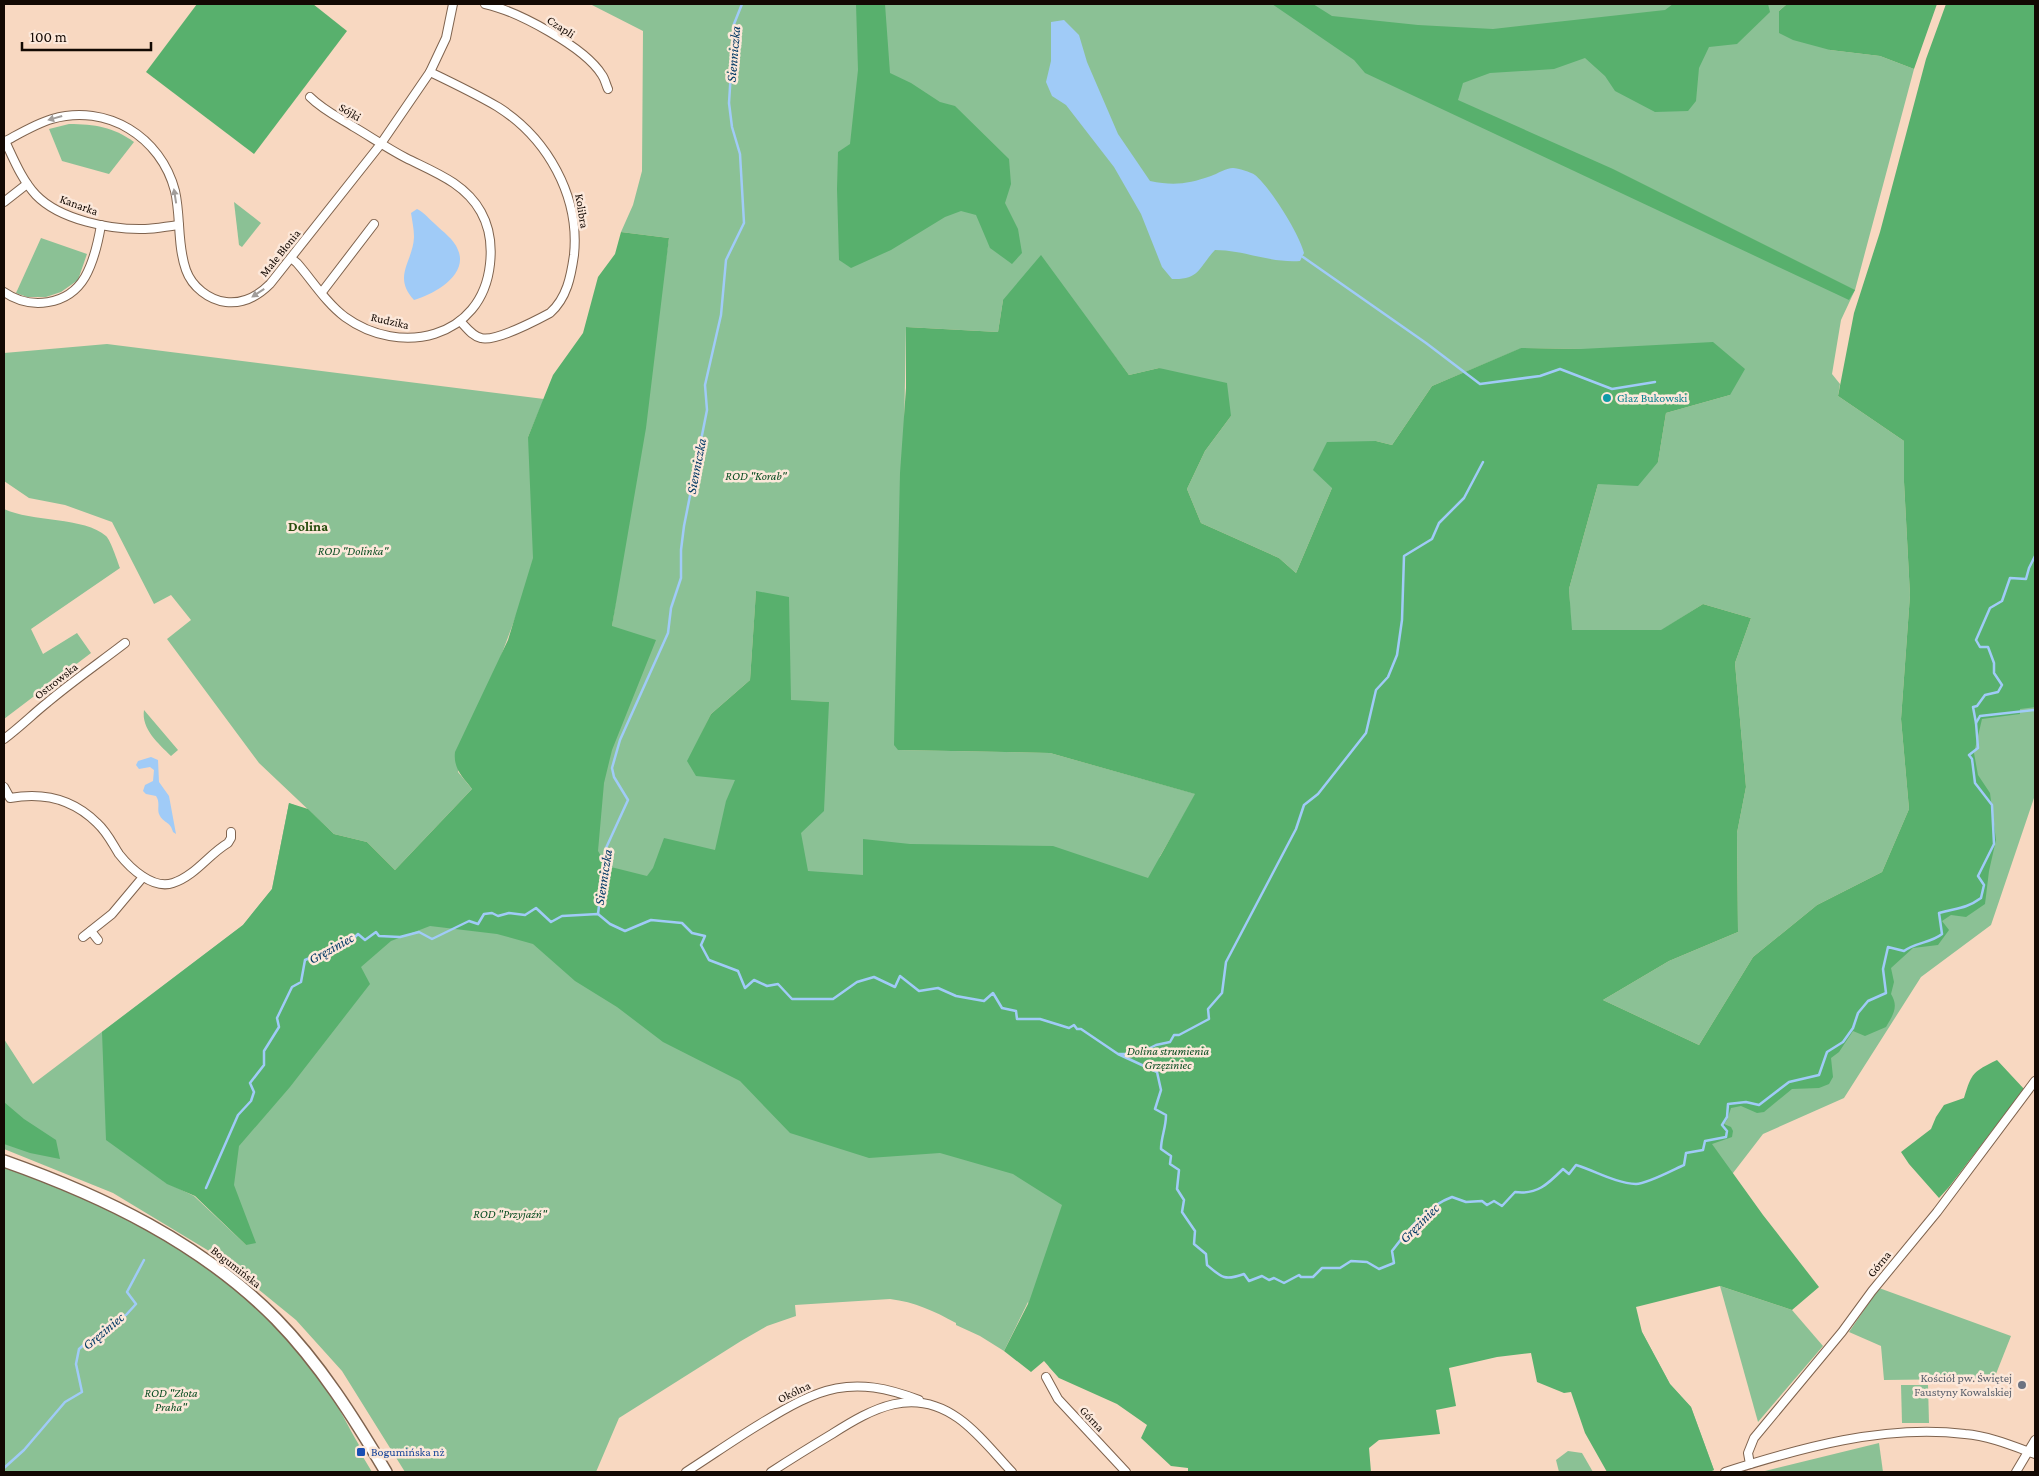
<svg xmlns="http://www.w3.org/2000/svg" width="2039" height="1476" font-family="'Crimson Pro',serif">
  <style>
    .green { fill: #8bc195; fill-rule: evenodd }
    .forest { fill: #58b06d }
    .water { fill: #a0cbf7 }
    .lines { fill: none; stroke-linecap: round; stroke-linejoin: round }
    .stream { stroke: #a0cbf7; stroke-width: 2.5 }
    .street-casing { stroke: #7f634e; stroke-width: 10 }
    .secondary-casing { stroke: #7f634e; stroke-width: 14 }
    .street { stroke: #fff; stroke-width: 8 }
    .secondary { stroke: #fff; stroke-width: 11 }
    .oneway { fill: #a19d9a }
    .culture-dot { fill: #0f9aa8; stroke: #fce8da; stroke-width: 2 }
    .worship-dot { fill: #6b7280; stroke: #fce8da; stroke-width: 2 }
    .transit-dot { fill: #1a4fb4; stroke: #fce8da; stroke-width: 2 }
    .labels { text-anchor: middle; stroke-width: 5; stroke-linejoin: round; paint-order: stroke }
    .street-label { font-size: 12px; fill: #130903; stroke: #fce8da }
    .culture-label { font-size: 12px; fill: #0d838f; stroke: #fce8da; text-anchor: start }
    .park-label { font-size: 12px; font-style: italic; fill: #0a4d22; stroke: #fce8da }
    .worship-label { font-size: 12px; fill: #5b616d; stroke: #fce8da; text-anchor: end }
    .transit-label { font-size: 12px; fill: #164399; stroke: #fce8da; text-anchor: start }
    .water-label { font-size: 14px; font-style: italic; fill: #003865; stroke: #fce8da }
    .neighbourhood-label { font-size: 14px; font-weight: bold; fill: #274d0e; stroke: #fce8da }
  </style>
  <rect width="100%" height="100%" fill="#f8d8c1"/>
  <g class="green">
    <path d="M590,4H1787L1779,11L1830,50L1880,56L1914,69L1855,290L1841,320L1832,374L1840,384L1838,396L1904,441V482L1910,595L1901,719L1909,809L1882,872L1817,905L1753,957L1699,1045L1603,1000L1669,961L1738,932L1737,833L1746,787L1735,663L1751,618L1703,604L1662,630H1571L1569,589L1598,484L1658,462L1666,413L1730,395L1581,349L1522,348L1432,386L1392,445L1376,441L1332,488L1296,573L1279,558L1201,523L1187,489L1205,451L1231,416L1159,368L1129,375L1080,310L1003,300L998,332L906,327L898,750L1050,753L1196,794L1159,858L1576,426L1508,1169L1881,940L2035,308V795L1991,925L1921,977L1844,1098L1763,1134L1733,1173L1603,1275L1642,1332L1670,1384L1691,1407L1714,1470L1709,1472L1559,1342L1439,1364L1187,1445L1086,1354L1059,1378L1049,1367L1028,1302L1004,1351L980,1336L956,1325V1323C934,1311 915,1302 890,1299L795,1305L796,1316L767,1326L741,1341L619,1418L596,1472H405L342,1371L296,1320L219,1257L113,1193L4,1149V1039L33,1084L243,925L272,889L289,803L307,810L333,834L395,872L474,790L517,613L458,772L472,789L395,870L367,842L334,834L259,763L167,639L191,620L171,595L154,604L112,522L65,505L29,498L4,481V353L107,344L544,399L528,437L612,626L669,238L621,232L633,205L642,171L643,31ZM756,592L791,701L829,702L689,763L688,761L711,714L750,680ZM163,1181L243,1210L246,1245L194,1196Z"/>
    <path d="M69,124C95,124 113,127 134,142L109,174L62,161L49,129Z"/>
    <path d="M234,202L261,223L242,247L239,245Z"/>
    <path d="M41,238L87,254L78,280L61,292L46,297H27L16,293Z"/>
    <path d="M4,509C31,522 85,517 106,536C111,541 117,560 120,568L31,629L43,654L77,633L91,653L4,719Z"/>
    <path d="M144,710L178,750L171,756C159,744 141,729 144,710Z"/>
    <path d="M4,1166C131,1210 248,1276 327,1389C339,1406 348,1427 359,1445L357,1447L372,1472H4Z"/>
    <path d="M1720,1286L1792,1310L1823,1346L1758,1422Z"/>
    <path d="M1879,1288L2011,1336L1992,1384L1967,1376V1379L1884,1380L1881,1346L1849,1332Z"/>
    <path d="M1901,1385H1928L1929,1423H1902Z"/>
    <path d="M1879,1443L1883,1472H1761Z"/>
    <path d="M1568,1451L1582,1453L1593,1472H1559L1556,1460Z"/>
  </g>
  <g class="forest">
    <path d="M197,4H313L347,31L254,154L146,72Z"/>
    <path d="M856,4H885L890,73L911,83L940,102L955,106L1009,159L1011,184L1005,203L1018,229L1022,253L1012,264L990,248L976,215L961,211L945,217L891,250L851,268L839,260L837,189L838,152L850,144L858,70Z"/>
    <path d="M1272,4H1313L1332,16L1418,25L1493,29L1665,10L1673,4H1768L1770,12L1737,44L1709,47L1699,68L1696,101L1688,111L1655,112L1615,91L1605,76L1585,58L1554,69L1490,73L1463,83L1458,100L1613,169L1855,290L1849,300L1365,73L1354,60Z"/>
    <path d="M1787,4H1937L1914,69L1880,56L1830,50L1793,40L1779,33V11Z"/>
    <path d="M1946,4H2035V707L2020,709V714L1982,719L1974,753L1978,775L1990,793L1996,840L1989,871L1985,904L1966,917L1951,915L1942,921L1949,930L1938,945L1913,948L1891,968L1894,982L1891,994C1899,1007 1893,1015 1886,1027L1865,1036L1853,1031L1839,1052L1831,1058L1833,1077L1829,1084L1819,1088L1792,1089L1764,1112L1757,1113L1741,1106L1731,1108L1727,1120L1724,1124L1731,1127L1733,1131L1732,1137L1712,1144L1763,1215L1819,1287L1792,1310L1720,1286L1636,1307L1642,1332L1670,1384L1691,1407L1714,1470L1709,1472H1607L1585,1433L1571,1392L1564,1393L1537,1382L1531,1353L1497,1357L1449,1368L1456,1406L1436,1410L1440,1434L1379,1440L1369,1448L1371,1472H1188V1468L1171,1466L1141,1438L1147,1425L1117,1404L1059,1378L1044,1361L1031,1372L1004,1351L1029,1302L1062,1205L1013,1174L940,1153L869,1158L790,1133L740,1081L663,1042L617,1007L575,981L533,944L497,934L430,926L391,941L361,967L370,984L290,1087L239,1146L234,1185L256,1243L246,1245L195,1196L167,1184L106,1140L102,1032L243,925L272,889L289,803L308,809L334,834L367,842L395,870L472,789C463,777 453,769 455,752L508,640L533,558L528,437L553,375L583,333L598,277L615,254L621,232L669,238L646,428L612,626L656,640L612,750L604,783L598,851L607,866L647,876L653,868L664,838L715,850L726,801L735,780L696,776L687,761L711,714L750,680L756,591L789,597L791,700L829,702L824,811L801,833L808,871L863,875V839L910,844L1053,846L1148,878L1195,794L1050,753L898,750L894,745L900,473L906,388V327L998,332L1003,300L1041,255L1129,375L1159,368L1227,383L1231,416L1205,451L1187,489L1201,523L1279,558L1296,573L1332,488L1313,470L1327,442L1376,441L1392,445L1432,386L1521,348L1581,349L1713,342L1745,369L1730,395L1666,413L1658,462L1638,486L1598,484L1569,589L1572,630H1661L1703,604L1751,618L1735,663L1746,787L1737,833L1738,932L1669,961L1603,1000L1699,1045L1753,957L1817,905L1882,872L1909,809L1901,719L1910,595L1904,482V441L1838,396L1854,313L1880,232L1926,59Z"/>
    <path d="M1997,1060L2024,1089L1949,1187L1939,1198L1909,1164L1901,1152L1931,1129L1936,1117L1944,1105L1964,1098C1972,1072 1973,1072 1997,1060Z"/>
    <path d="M4,1102L24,1119L56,1140L60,1159L30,1153L4,1144Z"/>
  </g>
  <g class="water">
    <path d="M1064,20L1079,35L1087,62L1118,134L1150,181C1174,186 1188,184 1211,176C1217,174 1226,168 1233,168C1238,168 1251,172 1255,175C1270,187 1300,235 1304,253L1300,261C1268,263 1245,250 1215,250C1198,268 1200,280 1172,279L1162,267L1141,214L1114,167L1066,105L1052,96L1046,82L1051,61V22Z"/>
    <path d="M417,209C425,213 428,218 435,224C443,232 454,239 458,250C469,275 433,295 414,300C392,276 413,262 414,237C414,229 412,220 411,213Z"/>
    <path d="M151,757L158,760L159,782L169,796L176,834L173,832C170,821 165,824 160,816C156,810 161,803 156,796L146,794L143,791L145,785L153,781L154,770L150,767L139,769L136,765L138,761Z"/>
  </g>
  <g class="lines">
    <g class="stream">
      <path d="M1303,257L1426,343L1480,384L1540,376L1560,369L1612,389L1655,382"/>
      <path d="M1976,723L1980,716L2035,710"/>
      <path d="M598,914L606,848L628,800L614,777L612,768L620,740L668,633L671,608L681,578V550L684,526L707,410L705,385L721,315L726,260L744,223L740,154L732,127L729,103L734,24L742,4"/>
      <path d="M1119,1054H1138L1156,1045L1170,1042L1174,1035H1179L1209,1019L1208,1009L1222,993L1226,962L1296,829L1304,805L1318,794L1366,733L1376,690L1388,677L1397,655L1402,620L1404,556L1432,539L1439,523L1464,498L1483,462"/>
      <path d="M206,1188L238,1115L251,1101L254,1092L250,1083L264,1065V1051L279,1027L277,1018L292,987L301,982L305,960L351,941L358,934L365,940L376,932L379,936L400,937L419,932L432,939L469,921L478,924L484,914L492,913L498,916L509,913L525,915L536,908L551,922L562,916L598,914L610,924L625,931L651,920L682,923L692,933L705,936L701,945L709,960L738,971L745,988L754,980L767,986L778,984L792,999H833L857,982L874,977L895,987L900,976L919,991L938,988L956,996L984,1001L993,993L1002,1008L1016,1011L1017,1019H1040L1069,1028L1074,1025L1077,1029H1081L1118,1054L1157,1072L1161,1090L1155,1109L1166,1115C1166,1128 1161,1137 1161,1149L1171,1156L1170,1164L1179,1170L1177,1189L1184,1200L1182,1212L1195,1231L1194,1244L1206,1254L1207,1265C1222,1278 1225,1281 1244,1274L1249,1281L1262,1276L1269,1280L1274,1278L1284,1283L1299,1275L1301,1277H1313L1322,1268H1340L1351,1261L1367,1262L1379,1269L1394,1263L1392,1251C1408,1230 1427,1206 1452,1197L1466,1202L1482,1201L1487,1205L1494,1201L1502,1206L1515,1192C1537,1195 1548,1184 1563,1169L1569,1174L1576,1165C1596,1171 1615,1183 1636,1184C1647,1184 1673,1170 1684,1165L1686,1153L1703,1150L1705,1141L1726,1137L1727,1131L1722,1125L1727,1117L1728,1104L1746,1102L1759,1105L1789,1082L1819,1075L1827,1052L1843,1042L1853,1028L1858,1013L1868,1001L1886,993L1883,969L1888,947L1904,951C1916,942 1931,943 1942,934L1939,913C1956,908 1966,909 1981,898L1984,885L1978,876L1994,844L1992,805L1975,783L1972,759L1969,755L1978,748L1976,723L1973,707L1977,706L1985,695L1998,692L2002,685L1994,673V663L1988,647H1980L1976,640L1990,608L2002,601L2010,578L2026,579L2029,568L2035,556"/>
      <path d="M4,1468L24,1450L65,1402L82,1392L76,1364L79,1349L107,1325L126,1315L136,1304L127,1292L144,1260"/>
    </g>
    <g class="street-casing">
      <g id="street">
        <path d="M485,4C517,11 585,47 602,75C605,79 606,85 608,89"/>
        <path d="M430,72C453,83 476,94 498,107C547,138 580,196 574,255C571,276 567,298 550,313C537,320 495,342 481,338C472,336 466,327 460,321"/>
        <path d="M5,141C14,160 22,180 36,195C60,220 111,230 145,229C156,229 168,226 179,225"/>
        <path d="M4,142C19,134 35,124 52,119C107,103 161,137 175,191C181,217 177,245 186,270C192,287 209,300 226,302C244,304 258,296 270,284L380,145L430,72L446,38L453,4"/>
        <path d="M4,202L27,184"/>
        <path d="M291,258L297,263C312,280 326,303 345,317C400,357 482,339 490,264C492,246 490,228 481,212C465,183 434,172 406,158C387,148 371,137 354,127C338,117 323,110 310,97"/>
        <path d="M4,292C30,310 68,306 85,277C94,261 98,243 101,225"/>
        <path d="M322,292L374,224"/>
        <path d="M4,739C20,727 33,714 48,702C73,681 99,663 125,643"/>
        <path d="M4,787L10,798C43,792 73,799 97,823C107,832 112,843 119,854C130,868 153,890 173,883C195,876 209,854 228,843L231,838V832"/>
        <path d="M91,931L98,940"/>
        <path d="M83,937L112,914L143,877"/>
        <path d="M1046,1377L1058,1399L1126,1472"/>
        <path d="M1750,1464L1748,1453L1754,1438L1842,1332L1872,1291L1937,1212L2035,1081"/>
        <path d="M686,1472C711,1456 735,1439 760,1424C820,1387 851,1374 919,1400"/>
        <path d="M771,1472C791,1459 812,1446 832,1434C873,1408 913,1386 958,1418C978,1432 995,1454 1012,1472"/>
        <path d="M1725,1472C1800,1448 1885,1424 1965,1434C1989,1436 2013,1446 2035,1454"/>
        <path d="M2016,1472L2035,1440"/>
      </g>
    </g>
    <g class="secondary-casing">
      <path id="secondary" d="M4,1161C103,1196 201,1243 276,1319C320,1364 354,1418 386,1472"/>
    </g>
    <use href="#street" class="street"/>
    <use href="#secondary" class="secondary"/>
  </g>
  <defs><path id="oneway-solid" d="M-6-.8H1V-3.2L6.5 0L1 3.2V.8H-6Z" transform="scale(1.25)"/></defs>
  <g class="oneway">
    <use href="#oneway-solid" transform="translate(55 118) rotate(164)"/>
    <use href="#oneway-solid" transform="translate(175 196) rotate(-99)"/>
    <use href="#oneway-solid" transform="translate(258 293) rotate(147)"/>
  </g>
  <circle class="culture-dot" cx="1607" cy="398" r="5"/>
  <circle class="worship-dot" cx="2022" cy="1385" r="5"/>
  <rect class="transit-dot" x="356" y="1447" width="10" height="10" rx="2.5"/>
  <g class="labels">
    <g class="street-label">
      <text transform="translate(561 27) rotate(33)" y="4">Czapli</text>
      <text transform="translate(350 112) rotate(31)" y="4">Sójki</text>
      <text transform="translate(79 205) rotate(20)" y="4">Kanarka</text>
      <text transform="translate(582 211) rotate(81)" y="4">Kolibra</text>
      <text transform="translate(280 253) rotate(-51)" y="4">Małe Błonia</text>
      <text transform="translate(390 321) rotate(13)" y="4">Rudzika</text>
      <text transform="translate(56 681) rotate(-38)" y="4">Ostrowska</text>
      <text transform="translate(1879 1264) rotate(-51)" y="4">Górna</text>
      <text transform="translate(236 1267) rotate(38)" y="4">Bogumińska</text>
      <text transform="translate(794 1392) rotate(-26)" y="4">Okólna</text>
      <text transform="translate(1092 1419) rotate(47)" y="4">Górna</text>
    </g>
    <g class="culture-label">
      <text x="1617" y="402">Głaz Bukowski</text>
    </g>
    <g class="park-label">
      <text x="756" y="480">ROD "Korab"</text>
      <text x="353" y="555">ROD "Dolinka"</text>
      <text x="1168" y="1055">Dolina strumienia<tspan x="1168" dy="14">Grzęziniec</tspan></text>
      <text x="510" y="1218">ROD "Przyjaźń"</text>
      <text x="171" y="1397">ROD "Złota<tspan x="171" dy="14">Praha"</tspan></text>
    </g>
    <g class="worship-label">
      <text x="2012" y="1382">Kościół pw. Świętej<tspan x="2012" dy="14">Faustyny Kowalskiej</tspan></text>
    </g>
    <g class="transit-label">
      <text x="371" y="1456">Bogumińska nż</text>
    </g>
    <g class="water-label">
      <text transform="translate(733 54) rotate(-85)" y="5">Sienniczka</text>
      <text transform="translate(696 466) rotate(-79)" y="5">Sienniczka</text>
      <text transform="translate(603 877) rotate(-81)" y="5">Sienniczka</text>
      <text transform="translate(331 948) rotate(-29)" y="5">Gręziniec</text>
      <text transform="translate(1419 1223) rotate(-45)" y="5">Gręziniec</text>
      <text transform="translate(103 1331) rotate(-40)" y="5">Gręziniec</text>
    </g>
    <g class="neighbourhood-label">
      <text x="308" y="531">Dolina</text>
    </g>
  </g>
  <rect width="2039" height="1476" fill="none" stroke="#130903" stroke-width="10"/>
  <path d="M22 42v8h129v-8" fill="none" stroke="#130903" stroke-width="2.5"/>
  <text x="30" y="42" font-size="15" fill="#130903" stroke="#fce8da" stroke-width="4" paint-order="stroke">100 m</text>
</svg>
